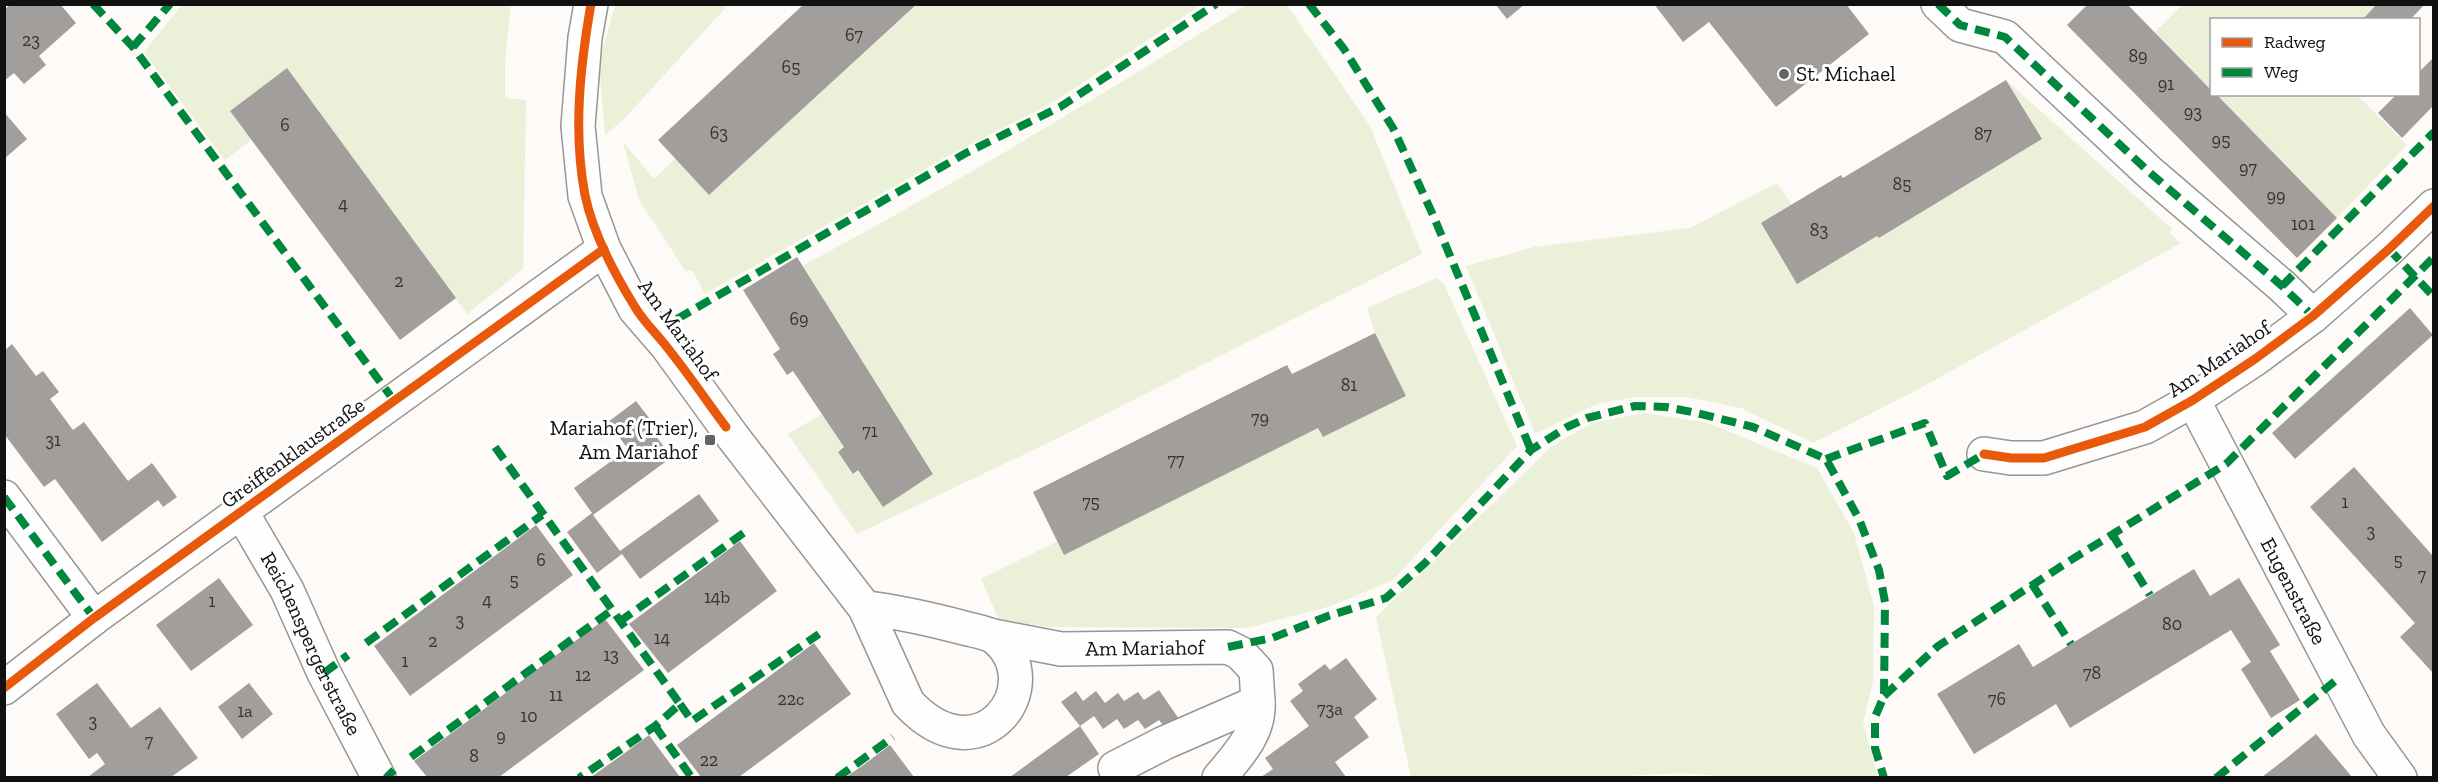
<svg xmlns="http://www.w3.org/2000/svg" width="2438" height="782" font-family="'Zilla Slab',serif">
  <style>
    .green { fill: #ebf1d8 }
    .building { fill: #a19e9c }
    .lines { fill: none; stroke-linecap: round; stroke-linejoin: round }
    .minor-casing { stroke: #979695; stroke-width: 36 }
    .minor { stroke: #fffefe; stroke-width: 33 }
    .quiet { stroke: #00873e; stroke-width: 8; stroke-dasharray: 15 8; stroke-linecap: butt }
    .cycleway-casing { stroke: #fff; stroke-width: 13 }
    .cycleway { stroke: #e8590c; stroke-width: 9 }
    .poi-dot { fill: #646362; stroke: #fff; stroke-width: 2 }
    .labels { text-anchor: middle; stroke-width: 6; stroke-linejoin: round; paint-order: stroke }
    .number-label { font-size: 18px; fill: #353434 }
    .poi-label { font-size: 21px; fill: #111; stroke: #fff; text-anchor: start }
    .street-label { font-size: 21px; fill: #111; stroke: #fff }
  </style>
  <rect width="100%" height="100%" fill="#fdfaf7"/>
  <g class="green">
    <path d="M182,5H511L505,60V98L526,100L523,269L467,314L287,68L230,111L251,140L225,160L144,52Z"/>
    <path d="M615,5H728L624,119L605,135L599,63Z"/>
    <path d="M917,5H1201L1052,103L946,157L705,294L692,270L686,272L639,200L623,142L654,179L676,158L709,195Z"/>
    <path d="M1246,5H1287L1370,126L1422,254L1054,440L857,534L788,434L822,414L844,447L838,452L858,470L883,507L933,473L802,266C954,185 1100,96 1246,5Z"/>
    <path d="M2182,5H2377L2362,19L2212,20L2211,90L2155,32Z"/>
    <path d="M2006,80L2172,229L2170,233L2181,243L1917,390L1813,443L1741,408L1687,397H1635L1597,404L1535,434L1466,266L1534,247L1690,228L1777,183L1792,205L1761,224L1797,283L1877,236L1879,238L2042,139Z"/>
    <path d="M2216,95H2357L2407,145L2337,218Z"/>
    <path d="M1437,278L1444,284L1517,446L1393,580L1331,606L1247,628L1049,627L999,620L981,579L1058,541L1318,428L1324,437L1406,396L1375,333L1367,308Z"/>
    <path d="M1645,413L1708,423L1817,468L1854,533L1874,606L1873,682L1863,723L1878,777L1727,778C1686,769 1645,776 1604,777C1540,780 1475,778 1411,777L1376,617L1552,446L1592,423Z"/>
  </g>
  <g class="building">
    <path d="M11,4H60L76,23L39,56L46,65L24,84L14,73L4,81V10Z"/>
    <path d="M804,4H917L709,195L658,140Z"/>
    <path d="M1495,4H1525L1507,19Z"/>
    <path d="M1654,4H1846L1869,34L1776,107L1709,22L1683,42Z"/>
    <path d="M2088,4H2127L2211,90V94H2216L2337,218L2297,258L2067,25Z"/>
    <path d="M2377,4H2425L2410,20H2362Z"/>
    <path d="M2433,58V106L2402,138L2378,113L2397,94H2418V73Z"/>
    <path d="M287,68L456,298L400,340L230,111Z"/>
    <path d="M2006,80L2042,139L1879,238L1877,236L1797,284L1761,223L1841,175L1843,178Z"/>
    <path d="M4,112L27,139L4,159Z"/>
    <path d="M797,257L933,474L883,507L858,470L853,474L838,452L844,447L793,371L787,375L773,354L780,349L743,290Z"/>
    <path d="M2410,308L2433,335L2295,459L2272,433Z"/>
    <path d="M1375,333L1406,396L1323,437L1318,428L1064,555L1033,492L1287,365L1292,374Z"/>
    <path d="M12,344L36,376L43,371L59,392L50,399L73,430L84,422L128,481L152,463L177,497L163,507L158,500L102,542L55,479L44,487L5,435V350Z"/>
    <path d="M636,401L656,427L652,431L672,457L593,515L620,551L699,494L719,521L640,579L622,554L597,573L567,532L592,513L574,488L628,449L608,422Z"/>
    <path d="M2354,467L2433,556V673L2400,637L2415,623L2310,507Z"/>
    <path d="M536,525L573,575L410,696L374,646Z"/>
    <path d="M740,541L777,591L668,673L629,624Z"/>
    <path d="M2194,569L2210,596L2239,578L2280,645L2270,651L2300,700L2271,718L2241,669L2251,662L2231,630L2070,728L2056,704L1974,754L1937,694L2019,644L2033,667Z"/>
    <path d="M219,578L253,625L191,671L156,625Z"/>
    <path d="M605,619L644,670L499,777H427L414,761Z"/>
    <path d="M814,643L851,694L739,777H701L677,745Z"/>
    <path d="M1346,658L1377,699L1354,717L1369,737L1335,762L1346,777H1261L1273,769L1265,758L1309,726L1290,701L1303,691L1298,684L1325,664L1330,670Z"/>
    <path d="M97,683L131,728L160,707L198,758L171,777H88L105,764L97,753L89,759L56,714Z"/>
    <path d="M249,683L273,714L242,739L218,707Z"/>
    <path d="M1159,690L1179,719L1166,729L1159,720L1145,729L1138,720L1124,729L1117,719L1103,729L1094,716L1080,726L1061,702L1076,691L1083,701L1096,691L1105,703L1118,693L1124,701L1138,692L1144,700Z"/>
    <path d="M1080,726L1099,754L1066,777H1010Z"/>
    <path d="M2316,734L2352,777H2262L2288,757Z"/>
    <path d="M649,735L680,777H591L622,755Z"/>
    <path d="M890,745L914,777H846L862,766Z"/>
  </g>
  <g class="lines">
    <g class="minor-casing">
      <g id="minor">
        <path d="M591,4L585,38L578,126L585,196L604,249L635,309L667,346L733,437L865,608L908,703C982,782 1052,682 994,637C988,633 976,631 968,629C934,620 901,612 865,608"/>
        <path d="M1938,4L1960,25L2005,37L2149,172L2282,286L2313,316"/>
        <path id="s1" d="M2193,400L2369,735L2400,778"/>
        <path d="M1984,454L2011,458H2044L2145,427L2193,400L2255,359L2313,316L2389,249L2434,206"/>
        <path d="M4,497L94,618"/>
        <path id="s2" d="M242,513L287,590L324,673L379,778"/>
        <path id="s3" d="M993,636L1061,649L1228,647L1240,653L1256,670L1258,702L1164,743L1115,768"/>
        <path d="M4,688L94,618L604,249"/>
        <path d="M1219,778C1238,755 1260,733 1258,702"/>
      </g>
    </g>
    <use href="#minor" class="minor"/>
    <g class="quiet">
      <path d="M93,4L133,47L395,402"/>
      <path d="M1309,4L1344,49L1393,128L1433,215L1531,450"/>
      <path d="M1938,4L1960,25L2005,37L2149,172L2282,286L2313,316"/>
      <path d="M133,47L170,4"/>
      <path d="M2389,249L2434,297"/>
      <path d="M2282,286L2434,132"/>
      <path d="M677,319L966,153L1060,107L1216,4"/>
      <path d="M495,447L680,704L655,726L579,778"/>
      <path d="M1826,459L1925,423L1947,476L1984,454"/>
      <path d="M4,497L94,618"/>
      <path d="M2112,534L2150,595"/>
      <path d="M2032,584L2071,644"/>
      <path d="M619,622L745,532"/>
      <path d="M366,643L542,515"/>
      <path d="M1228,647L1272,638L1328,616L1386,598L1425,563L1531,450L1567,427L1587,418L1635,406L1666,407L1697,413L1753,427L1826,459L1859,519L1879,570L1885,602L1884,696L1875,717V748L1884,778"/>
      <path d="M324,673L348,655"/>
      <path d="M1884,696L1938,646L2071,560L2226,464L2434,257"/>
      <path d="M680,704L692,721L819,634"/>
      <path d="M655,726L692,778"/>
      <path d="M411,757L612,610"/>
      <path d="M386,778L394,770"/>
      <path d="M837,778L893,737"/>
      <path d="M2216,778L2340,677"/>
    </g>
    <g class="cycleway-casing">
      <g id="cycleway">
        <path d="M591,4C580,67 573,132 585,195C593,234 614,273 635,307C643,321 656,333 666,346C687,372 706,400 726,427"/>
        <path d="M1984,454L2011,458H2044L2145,427L2193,400L2255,359L2313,316L2389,249L2434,206"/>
        <path d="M4,688L94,618L604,249"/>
      </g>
    </g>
    <use href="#cycleway" class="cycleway"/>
  </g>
  <g class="poi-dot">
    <circle cx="1784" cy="74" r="6"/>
    <rect x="704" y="434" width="12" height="12" rx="3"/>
  </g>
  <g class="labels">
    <g class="number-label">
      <text x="854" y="41">67</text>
      <text x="31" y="46">23</text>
      <text x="2138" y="62">89</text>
      <text x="791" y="73">65</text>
      <text x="2166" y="90">91</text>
      <text x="2193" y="118">93</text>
      <text x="285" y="131">6</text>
      <text x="719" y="139">63</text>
      <text x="1983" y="140">87</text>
      <text x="2221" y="146">95</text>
      <text x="2248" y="174">97</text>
      <text x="1902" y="190">85</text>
      <text x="2276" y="202">99</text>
      <text x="343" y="210">4</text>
      <text x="2303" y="230">101</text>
      <text x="1819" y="236">83</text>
      <text x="399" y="287">2</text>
      <text x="799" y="325">69</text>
      <text x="1349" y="391">81</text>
      <text x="1260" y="424">79</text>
      <text x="870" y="437">71</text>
      <text x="53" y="446">31</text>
      <text x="1176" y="466">77</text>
      <text x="1091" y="508">75</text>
      <text x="2345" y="508">1</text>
      <text x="2371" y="537">3</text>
      <text x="541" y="566">6</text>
      <text x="2398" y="566">5</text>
      <text x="2422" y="581">7</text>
      <text x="514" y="586">5</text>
      <text x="717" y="603">14b</text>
      <text x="487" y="606">4</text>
      <text x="212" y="607">1</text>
      <text x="460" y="626">3</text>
      <text x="2172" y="630">80</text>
      <text x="662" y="644">14</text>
      <text x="433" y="647">2</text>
      <text x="611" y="661">13</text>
      <text x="405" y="667">1</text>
      <text x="2092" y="679">78</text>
      <text x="583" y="681">12</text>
      <text x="556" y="701">11</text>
      <text x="791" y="705">22c</text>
      <text x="1997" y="705">76</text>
      <text x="1330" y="715">73a</text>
      <text x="245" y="717">1a</text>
      <text x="529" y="722">10</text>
      <text x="93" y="727">3</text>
      <text x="501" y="742">9</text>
      <text x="149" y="747">7</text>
      <text x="474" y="762">8</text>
      <text x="709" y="766">22</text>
    </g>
    <g class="poi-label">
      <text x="1796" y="81">St. Michael</text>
      <text x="698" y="435" text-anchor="end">Mariahof (Trier),<tspan x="698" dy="24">Am Mariahof</tspan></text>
    </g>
    <g class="street-label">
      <text transform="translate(678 330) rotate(54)" y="7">Am Mariahof</text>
      <text transform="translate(2219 359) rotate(-34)" y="7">Am Mariahof</text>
      <text transform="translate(293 453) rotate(-36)" y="7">Greiffenklaustraße</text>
      <text dy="7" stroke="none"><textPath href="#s1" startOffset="216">Eugenstraße</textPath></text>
      <text dy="7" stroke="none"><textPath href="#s2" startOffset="148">Reichenspergerstraße</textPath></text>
      <text dy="7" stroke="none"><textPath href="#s3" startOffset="153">Am Mariahof</textPath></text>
    </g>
  </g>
  <rect width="2438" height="782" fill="none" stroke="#111111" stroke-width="12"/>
  <rect x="2210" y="18" width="210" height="78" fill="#ffffff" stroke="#a0a0a0" stroke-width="1.5"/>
  <rect x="2222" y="38" width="30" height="9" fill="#e8590c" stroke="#a0a0a0" stroke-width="1.5"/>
  <text x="2264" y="48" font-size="18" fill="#111111">Radweg</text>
  <rect x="2222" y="68" width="30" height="9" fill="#00873e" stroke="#a0a0a0" stroke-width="1.5"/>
  <text x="2264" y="78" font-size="18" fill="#111111">Weg</text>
</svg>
